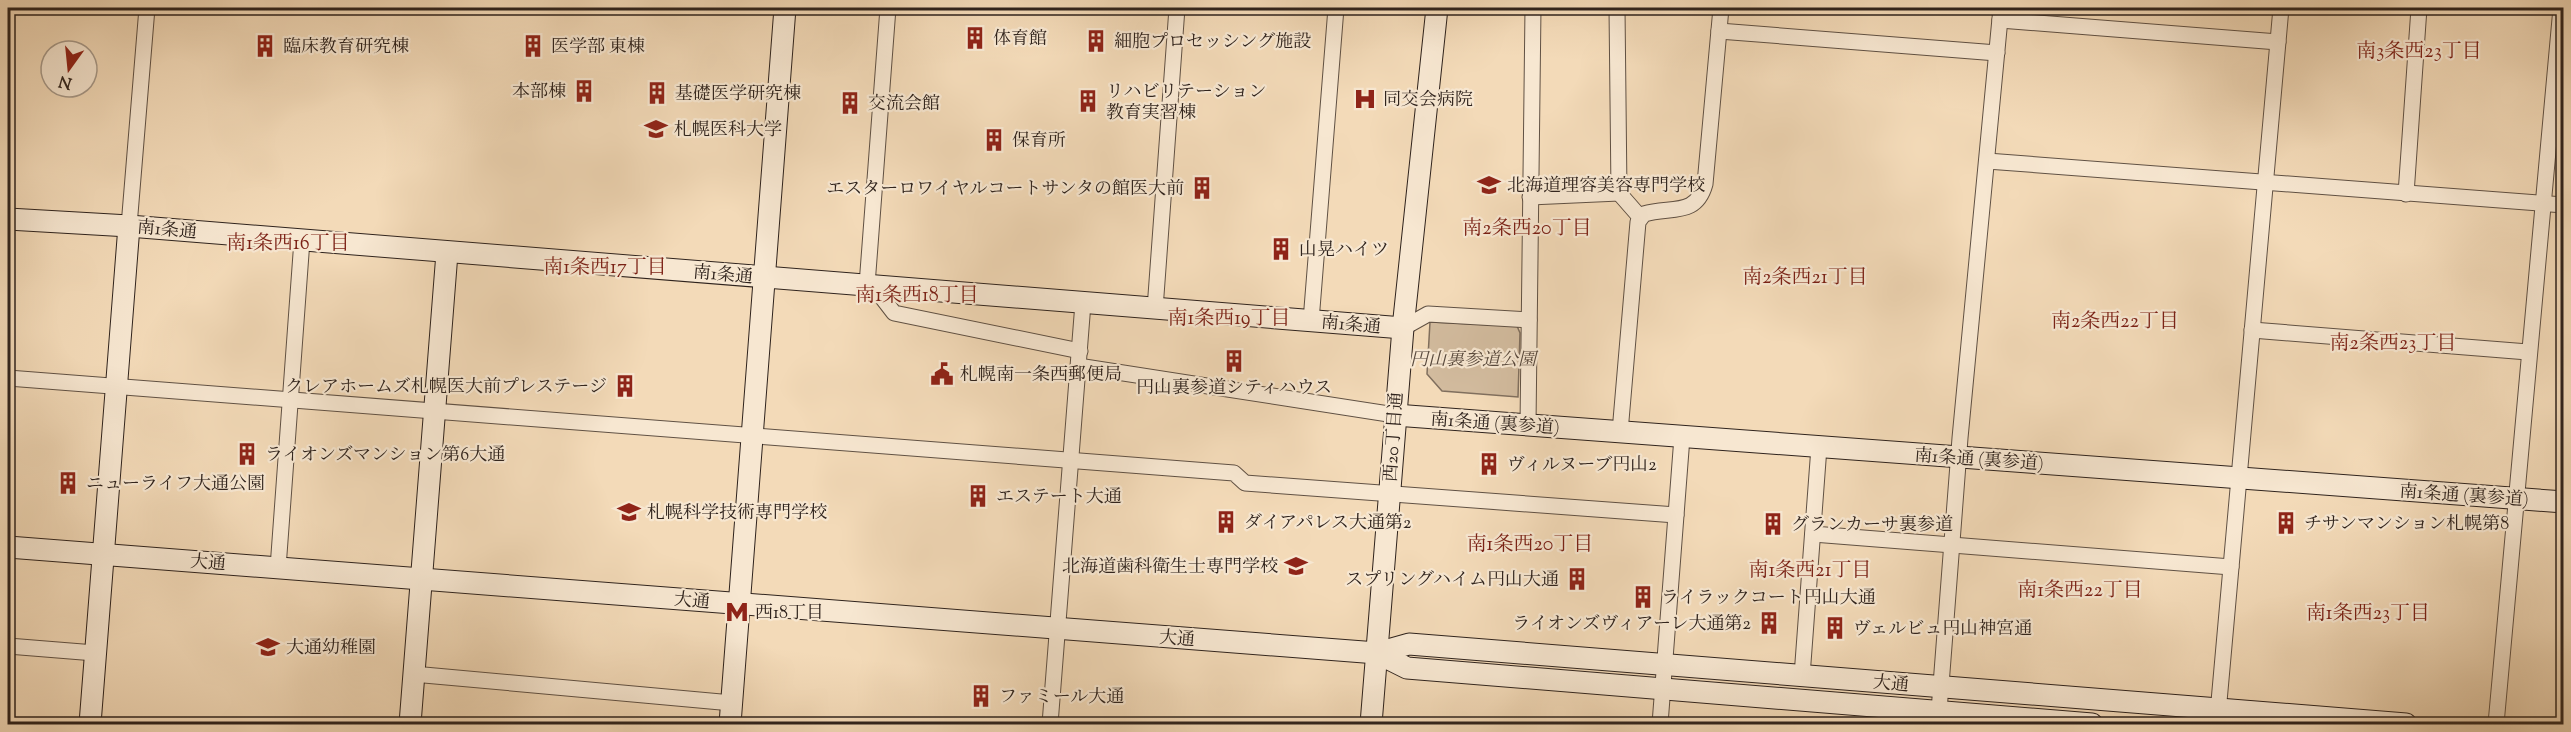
<svg xmlns="http://www.w3.org/2000/svg" width="2571" height="732" font-family="'Sorts Mill Goudy','Noto Serif JP',serif">
  <style>
    .green { fill: #d2bb9e; stroke: #806f5e; stroke-width: 1.5 }
    .lines { fill: none; stroke-linecap: round; stroke-linejoin: round }
    .street-casing { stroke: #605144; stroke-width: 17 }
    .secondary-casing { stroke: #2f231d; stroke-width: 23 }
    .street { stroke: #f7e7d1; stroke-width: 15 }
    .secondary { stroke: #f7e7d1; stroke-width: 21 }
    .labels { text-anchor: middle; stroke-width: 4.5; stroke-linejoin: round; paint-order: stroke }
    .poi-label { font-size: 18px; fill: #2f231d; stroke: #f7e7d1; text-anchor: start }
    .street-label { font-size: 18px; fill: #2f231d; stroke: #f7e7d1 }
    .park-label { font-size: 18px; font-style: italic; fill: #58493d; stroke: #f7e7d1 }
    .neighbourhood-label { font-size: 20px; fill: #7a1f14; stroke: #f7e7d1 }
  </style>
  <rect width="100%" height="100%" fill="#f3dab8"/>
  <filter id="stains"><feTurbulence type="fractalNoise" baseFrequency=".00333" numOctaves="4"/><feColorMatrix values="0 0 0 0 .2 0 0 0 0 .09 0 0 0 0 .02 0 0 0 .5 -.17"/></filter>
  <radialGradient id="worn" r=".72"><stop offset=".6" stop-color="#630" stop-opacity="0"/><stop offset="1" stop-color="#630" stop-opacity=".3"/></radialGradient>
  <path class="green" d="M1430,322L1517,326L1520,333L1518,397L1442,391L1427,374Z"/>
  <g class="lines">
    <g class="street-casing">
      <g id="street">
        <path d="M1617,8L1619,193L1640,217"/>
        <path d="M2000,20L2278,42"/>
        <path d="M1719,31L1997,53"/>
        <path d="M1987,161L2564,205"/>
        <path d="M2406,194L2419,8"/>
        <path d="M1530,197L1619,193"/>
        <path d="M129,226L147,8"/>
        <path d="M867,285L888,8"/>
        <path d="M874,287L894,313L1080,351"/>
        <path d="M1155,309L1177,8"/>
        <path d="M1311,321L1336,8"/>
        <path d="M1403,328L1428,314L1529,320"/>
        <path d="M2252,330L2528,352"/>
        <path d="M1078,366L1395,415"/>
        <path d="M8,378L1234,473L1245,483L1676,515"/>
        <path d="M1528,425L1533,8"/>
        <path d="M1620,432L1638,222L1644,214C1671,206 1696,217 1705,184L1721,8"/>
        <path d="M1813,534L2231,567"/>
        <path d="M278,568L302,240"/>
        <path d="M8,646L95,653"/>
        <path d="M413,674L732,703"/>
        <path d="M1802,676L1819,447"/>
        <path d="M1050,724L1083,303"/>
        <path d="M1660,724L1682,437"/>
        <path d="M1938,724L1960,438L2001,8"/>
        <path d="M2217,724L2281,8"/>
        <path d="M2496,724L2561,8"/>
      </g>
    </g>
    <g class="secondary-casing">
      <g id="secondary">
        <path d="M8,219L129,226L1403,328"/>
        <path d="M1395,415L2564,502"/>
        <path d="M8,547L1377,653L1409,644L2406,724"/>
        <path d="M1377,653L1407,668L2092,724"/>
        <path d="M90,724L129,226"/>
        <path d="M410,724L447,253"/>
        <path d="M730,724L785,8"/>
        <path d="M1371,724L1403,328L1437,8"/>
      </g>
    </g>
    <use href="#street" class="street"/>
    <use href="#secondary" class="secondary"/>
  </g>
  <defs>
    <g id="building-bare" transform="scale(1.8)"><path d="M-4-6H4V6H1V3H-1V6H-4ZM-2.5-4.3h1.7v1.8h-1.7ZM.8-4.3h1.7v1.8H.8ZM-2.5-1h1.7V.8h-1.7ZM.8-1h1.7V.8H.8Z" fill="#8f2418" stroke="#f7e7d1" stroke-width="2.5" paint-order="stroke"/></g>
    <g id="hospital-bare" transform="scale(1.8)"><path d="M-5-5h3v3.5h4V-5h3V5h-3V1.5h-4V5h-3Z" fill="#8f2418" stroke="#f7e7d1" stroke-width="2.5" paint-order="stroke"/></g>
    <g id="university-bare" transform="scale(1.8)"><path d="M0-5L7-2L0 1L-7-2ZM-4 1L0 2.5L4 1V4Q0 6-4 4Z" fill="#8f2418" stroke="#f7e7d1" stroke-width="2.5" paint-order="stroke"/></g>
    <g id="civic-bare" transform="scale(1.8)"><path d="M-.6-6.5H3V-4.5H.6V-3L4-1V1h2V6H-6V1h2V-1L-.6-3ZM-1.2 2.5V6h2.4V2.5Z" fill="#8f2418" stroke="#f7e7d1" stroke-width="2.5" paint-order="stroke"/></g>
    <g id="metro-bare" transform="scale(1.8)"><path d="M-5.5 5V-5H-3L0 0L3-5H5.5V5H3V-.5L0 4L-3-.5V5Z" fill="#8f2418" stroke="#f7e7d1" stroke-width="2.5" paint-order="stroke"/></g>
    <g id="school-bare" transform="scale(1.8)"><path d="M0-5L7-2L0 1L-7-2ZM-4 1L0 2.5L4 1V4Q0 6-4 4Z" fill="#8f2418" stroke="#f7e7d1" stroke-width="2.5" paint-order="stroke"/></g>
  </defs>
  <g fill-rule="evenodd">
    <use href="#building-bare" x="975" y="38"/>
    <use href="#building-bare" x="1096" y="41"/>
    <use href="#building-bare" x="265" y="46"/>
    <use href="#building-bare" x="533" y="46"/>
    <use href="#building-bare" x="584" y="91"/>
    <use href="#building-bare" x="657" y="93"/>
    <use href="#hospital-bare" x="1365" y="99"/>
    <use href="#building-bare" x="1088" y="101"/>
    <use href="#building-bare" x="850" y="103"/>
    <use href="#university-bare" x="656" y="129"/>
    <use href="#building-bare" x="994" y="140"/>
    <use href="#university-bare" x="1489" y="185"/>
    <use href="#building-bare" x="1202" y="188"/>
    <use href="#building-bare" x="1281" y="249"/>
    <use href="#building-bare" x="1234" y="361"/>
    <use href="#civic-bare" x="942" y="374"/>
    <use href="#building-bare" x="625" y="386"/>
    <use href="#building-bare" x="247" y="454"/>
    <use href="#building-bare" x="1489" y="464"/>
    <use href="#building-bare" x="68" y="483"/>
    <use href="#building-bare" x="978" y="496"/>
    <use href="#university-bare" x="629" y="512"/>
    <use href="#building-bare" x="1226" y="522"/>
    <use href="#building-bare" x="2286" y="523"/>
    <use href="#building-bare" x="1773" y="524"/>
    <use href="#university-bare" x="1296" y="566"/>
    <use href="#building-bare" x="1577" y="579"/>
    <use href="#building-bare" x="1643" y="597"/>
    <use href="#metro-bare" x="737" y="612"/>
    <use href="#building-bare" x="1769" y="623"/>
    <use href="#building-bare" x="1835" y="628"/>
    <use href="#school-bare" x="268" y="647"/>
    <use href="#building-bare" x="981" y="696"/>
  </g>
  <g class="labels">
    <g class="poi-label">
      <text x="993" y="44">体育館</text>
      <text x="1114" y="47">細胞プロセッシング施設</text>
      <text x="283" y="52">臨床教育研究棟</text>
      <text x="551" y="52">医学部 東棟</text>
      <text x="566" y="97" text-anchor="end">本部棟</text>
      <text x="1106" y="97">リハビリテーション<tspan x="1106" dy="21">教育実習棟</tspan></text>
      <text x="675" y="99">基礎医学研究棟</text>
      <text x="1383" y="105">同交会病院</text>
      <text x="868" y="109">交流会館</text>
      <text x="674" y="135">札幌医科大学</text>
      <text x="1012" y="146">保育所</text>
      <text x="1507" y="191">北海道理容美容専門学校</text>
      <text x="1184" y="194" text-anchor="end">エスターロワイヤルコートサンタの館医大前</text>
      <text x="1299" y="255">山晃ハイツ</text>
      <text x="960" y="380">札幌南一条西郵便局</text>
      <text x="607" y="392" text-anchor="end">クレアホームズ札幌医大前プレステージ</text>
      <text x="1234" y="393" text-anchor="middle">円山裏参道シティハウス</text>
      <text x="265" y="460">ライオンズマンション第6大通</text>
      <text x="1507" y="470">ヴィルヌーブ円山2</text>
      <text x="86" y="489">ニューライフ大通公園</text>
      <text x="996" y="502">エステート大通</text>
      <text x="647" y="518">札幌科学技術専門学校</text>
      <text x="1244" y="528">ダイアパレス大通第2</text>
      <text x="2304" y="529">チサンマンション札幌第8</text>
      <text x="1791" y="530">グランカーサ裏参道</text>
      <text x="1278" y="572" text-anchor="end">北海道歯科衛生士専門学校</text>
      <text x="1559" y="585" text-anchor="end">スプリングハイム円山大通</text>
      <text x="1661" y="603">ライラックコート円山大通</text>
      <text x="755" y="618">西18丁目</text>
      <text x="1751" y="629" text-anchor="end">ライオンズヴィアーレ大通第2</text>
      <text x="1853" y="634">ヴェルビュ円山神宮通</text>
      <text x="286" y="653">大通幼稚園</text>
      <text x="999" y="702">ファミール大通</text>
    </g>
    <g class="street-label">
      <text transform="translate(167 229) rotate(5)" y="6">南1条通</text>
      <text transform="translate(723 274) rotate(5)" y="6">南1条通</text>
      <text transform="translate(1351 324) rotate(5)" y="6">南1条通</text>
      <text transform="translate(1495 423) rotate(4)" y="6">南1条通 (裏参道)</text>
      <text transform="translate(1393 437) rotate(-86)" y="6">西20丁目通</text>
      <text transform="translate(1979 459) rotate(4)" y="6">南1条通 (裏参道)</text>
      <text transform="translate(2464 495) rotate(4)" y="6">南1条通 (裏参道)</text>
      <text transform="translate(208 562) rotate(4)" y="6">大通</text>
      <text transform="translate(692 600) rotate(5)" y="6">大通</text>
      <text transform="translate(1177 638) rotate(4)" y="6">大通</text>
      <text transform="translate(1891 683) rotate(5)" y="6">大通</text>
    </g>
    <g class="park-label">
      <text x="1473" y="365">円山裏参道公園</text>
    </g>
    <g class="neighbourhood-label">
      <text x="2419" y="57">南3条西23丁目</text>
      <text x="1527" y="234">南2条西20丁目</text>
      <text x="288" y="249">南1条西16丁目</text>
      <text x="605" y="273">南1条西17丁目</text>
      <text x="1805" y="283">南2条西21丁目</text>
      <text x="917" y="301">南1条西18丁目</text>
      <text x="1229" y="324">南1条西19丁目</text>
      <text x="2115" y="327">南2条西22丁目</text>
      <text x="2393" y="349">南2条西23丁目</text>
      <text x="1530" y="550">南1条西20丁目</text>
      <text x="1810" y="576">南1条西21丁目</text>
      <text x="2080" y="596">南1条西22丁目</text>
      <text x="2368" y="619">南1条西23丁目</text>
    </g>
  </g>
  <rect width="2571" height="732" fill="none" stroke="#f3dab8" stroke-width="30"/>
  <rect x="9" y="9" width="2553" height="714" fill="none" stroke="#2f231d" stroke-width="3"/>
  <rect x="15" y="15" width="2541" height="702" fill="none" stroke="#2f231d" stroke-width="1.5"/>
  <g transform="translate(69 69) rotate(195)"><circle r="28" fill="#f7e7d1" stroke="#a79989" stroke-width="1.5"/>
  <path d="M0-4.5L10 22L0 15L-10 22Z" fill="#8f2418"/>
  <text y="-9" font-size="16" font-weight="bold" text-anchor="middle" fill="#2f231d">N</text>
  </g>
  <rect width="100%" height="100%" filter="url(#stains)"/>
  <rect width="100%" height="100%" fill="url(#worn)"/>
</svg>
